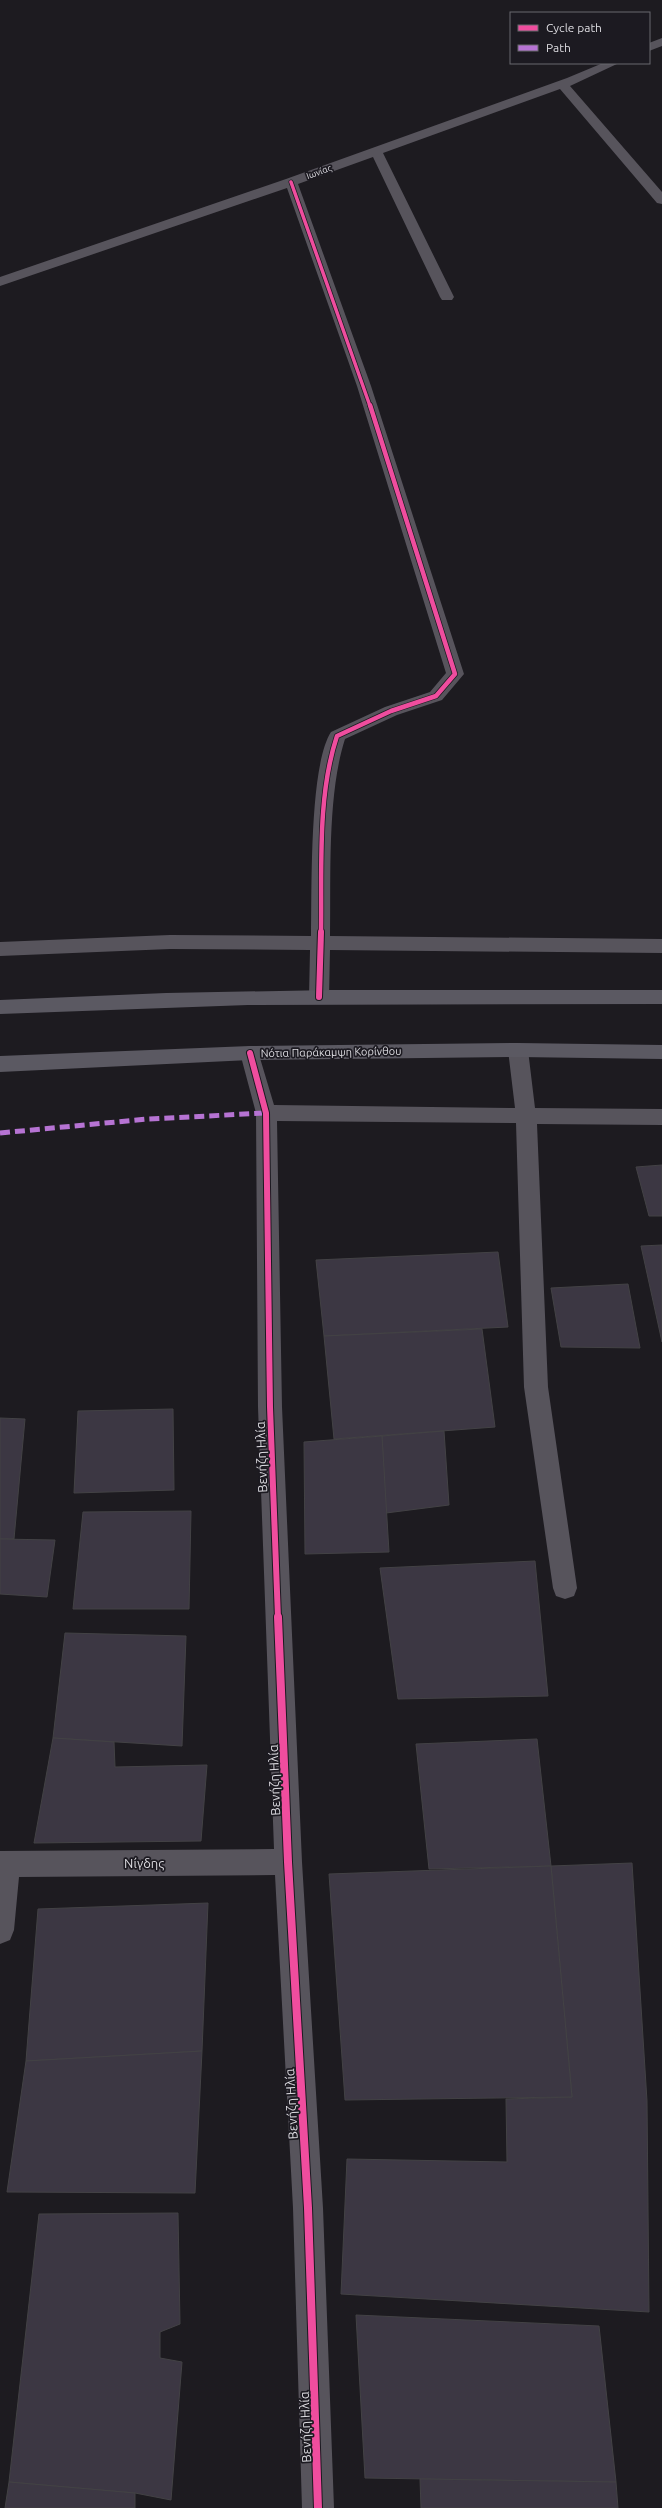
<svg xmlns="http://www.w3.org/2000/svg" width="662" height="2508" font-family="Ubuntu,sans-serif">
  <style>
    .building { fill: #3c3743; stroke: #434245 }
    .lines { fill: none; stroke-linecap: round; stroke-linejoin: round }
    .minor { fill: #57545c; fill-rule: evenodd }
    .trunk { fill: #5b5962; fill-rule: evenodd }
    .quiet { stroke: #b673d3; stroke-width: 5; stroke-dasharray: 10 5; stroke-linecap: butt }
    .cycleway-far3-casing { stroke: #1c1a21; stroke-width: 5 }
    .cycleway-far2-casing { stroke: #1c1a21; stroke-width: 6 }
    .cycleway-far1-casing { stroke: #1c1a21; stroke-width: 8 }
    .cycleway-casing { stroke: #1c1a21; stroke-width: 10 }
    .cycleway-far3 { stroke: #ef4d9e; stroke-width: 3.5 }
    .cycleway-far2 { stroke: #ef4d9e; stroke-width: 4.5 }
    .cycleway-far1 { stroke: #ef4d9e; stroke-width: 6 }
    .cycleway { stroke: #ef4d9e; stroke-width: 8 }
    .labels { text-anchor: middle; stroke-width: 3.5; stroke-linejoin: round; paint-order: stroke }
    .far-street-label { font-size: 9px; fill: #dddce1; stroke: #1c1a21 }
    .street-label { font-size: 11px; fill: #dddce1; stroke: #1c1a21 }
    .near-street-label { font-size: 13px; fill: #dddce1; stroke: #1c1a21 }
  </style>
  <rect width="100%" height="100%" fill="#1d1b20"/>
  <g class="building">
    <path d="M662,1165V1216H649L636,1167Z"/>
    <path d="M662,1245V1342L641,1246Z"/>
    <path d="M498,1252L508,1327L324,1336L316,1260Z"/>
    <path d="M628,1284L640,1348L561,1347L551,1288Z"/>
    <path d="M482,1329L495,1427L334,1439L324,1336Z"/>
    <path d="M173,1409L174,1490L74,1493L78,1411Z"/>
    <path d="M0,1418L25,1419L14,1539H0Z"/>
    <path d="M444,1431L449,1505L386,1513L382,1436Z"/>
    <path d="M382,1436L389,1552L305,1554L304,1442Z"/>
    <path d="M191,1511L189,1609H73L83,1512Z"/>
    <path d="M0,1539L55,1540L47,1597L0,1594Z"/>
    <path d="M535,1561L548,1696L398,1699L380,1568Z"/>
    <path d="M65,1633L186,1636L182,1746L53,1738Z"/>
    <path d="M53,1738L114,1742L115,1767L207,1765L201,1841L34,1843Z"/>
    <path d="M537,1739L551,1866L429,1869L416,1744Z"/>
    <path d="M632,1863L647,2101L649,2312L341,2294L347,2159L507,2162L506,2099L572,2097L551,1866Z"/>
    <path d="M551,1866L572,2097L345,2100L329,1874Z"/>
    <path d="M208,1903L202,2051L26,2061L38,1909Z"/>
    <path d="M202,2051L195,2193L7,2192L26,2061Z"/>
    <path d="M178,2213L180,2324L160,2332V2358L182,2362L171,2500L135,2493L9,2482L39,2214Z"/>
    <path d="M356,2315L599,2326L616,2482L365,2478Z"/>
    <path d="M420,2479L616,2482L618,2508H421Z"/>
    <path d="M9,2482L135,2493V2508H5Z"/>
  </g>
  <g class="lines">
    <g class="minor">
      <path d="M662,38V46L649,51V43Z"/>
      <path d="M603,63H619L570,86L662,192V204L657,203L560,89L383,153L454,297L452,300H442L440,297L373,157L298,184L371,386L464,674L442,700L397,715L345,739C327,795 331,877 330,936L662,939V953L330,950L329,997L326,1002L319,1004L312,1002L309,997L310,950L170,949L0,956V942L170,935L311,936C312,891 309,766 331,732L385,707L430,692L446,673L357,386L287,188L0,286V277L286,179L567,78Z"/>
      <path d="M518,1043L525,1045L528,1050L535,1108L662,1109V1125L537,1124L548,1387L577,1588L574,1596L565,1599L556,1596L553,1588L524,1387L516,1123L277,1121L282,1407L302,1862L323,2208L334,2508H302L293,2208L275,1875L19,1877L14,1930L10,1940L0,1944V1851L274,1849L258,1407L256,1113L240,1053L243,1048L250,1046L257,1048L274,1105L515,1108L508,1050L511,1045Z"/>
    </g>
    <g class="trunk">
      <path d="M331,990H662V1004L248,1005L0,1014V1000L166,993Z"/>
      <path d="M518,1043L662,1045V1059L518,1057L250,1060L0,1072V1056L250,1046Z"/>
    </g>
    <path class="quiet" d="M0,1133L148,1119L266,1113"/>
    <g class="cycleway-far3-casing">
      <path id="cycleway-far3" d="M291,182L370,406"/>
    </g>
    <g class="cycleway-far2-casing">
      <path id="cycleway-far2" d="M321,933C322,870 317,796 337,736L391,711L436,696L455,674L370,405"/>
    </g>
    <g class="cycleway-far1-casing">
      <g id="cycleway-far1">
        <path d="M319,997L321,932"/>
        <path d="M250,1053L266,1113L270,1407L278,1618"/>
      </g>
    </g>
    <g class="cycleway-casing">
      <path id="cycleway" d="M278,1617L288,1862L308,2208L318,2508"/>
    </g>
    <use href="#cycleway-far3" class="cycleway-far3"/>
    <use href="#cycleway-far2" class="cycleway-far2"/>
    <use href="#cycleway-far1" class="cycleway-far1"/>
    <use href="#cycleway" class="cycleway"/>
  </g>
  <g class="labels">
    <g class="far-street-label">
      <text transform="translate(319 172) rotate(-20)" y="3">Ιωνίας</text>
    </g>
    <g class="street-label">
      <text transform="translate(331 1052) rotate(-1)" y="4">Νότια Παράκαμψη Κορίνθου</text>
    </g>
    <g class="near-street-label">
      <text transform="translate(261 1457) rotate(-92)" y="5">Βενήζη Ηλία</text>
      <text transform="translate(274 1780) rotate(-92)" y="5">Βενήζη Ηλία</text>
      <text x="144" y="1868">Νίγδης</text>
      <text transform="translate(291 2104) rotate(-93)" y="5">Βενήζη Ηλία</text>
      <text transform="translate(305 2427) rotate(-92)" y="5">Βενήζη Ηλία</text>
    </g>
  </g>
  <rect x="510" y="12" width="140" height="52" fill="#1c1a21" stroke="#69686e"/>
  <rect x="518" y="25" width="20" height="6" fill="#ef4d9e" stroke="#69686e"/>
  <text x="546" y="32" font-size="12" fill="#dddce1">Cycle path</text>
  <rect x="518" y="45" width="20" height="6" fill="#b673d3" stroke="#69686e"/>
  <text x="546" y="52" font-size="12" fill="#dddce1">Path</text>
</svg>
